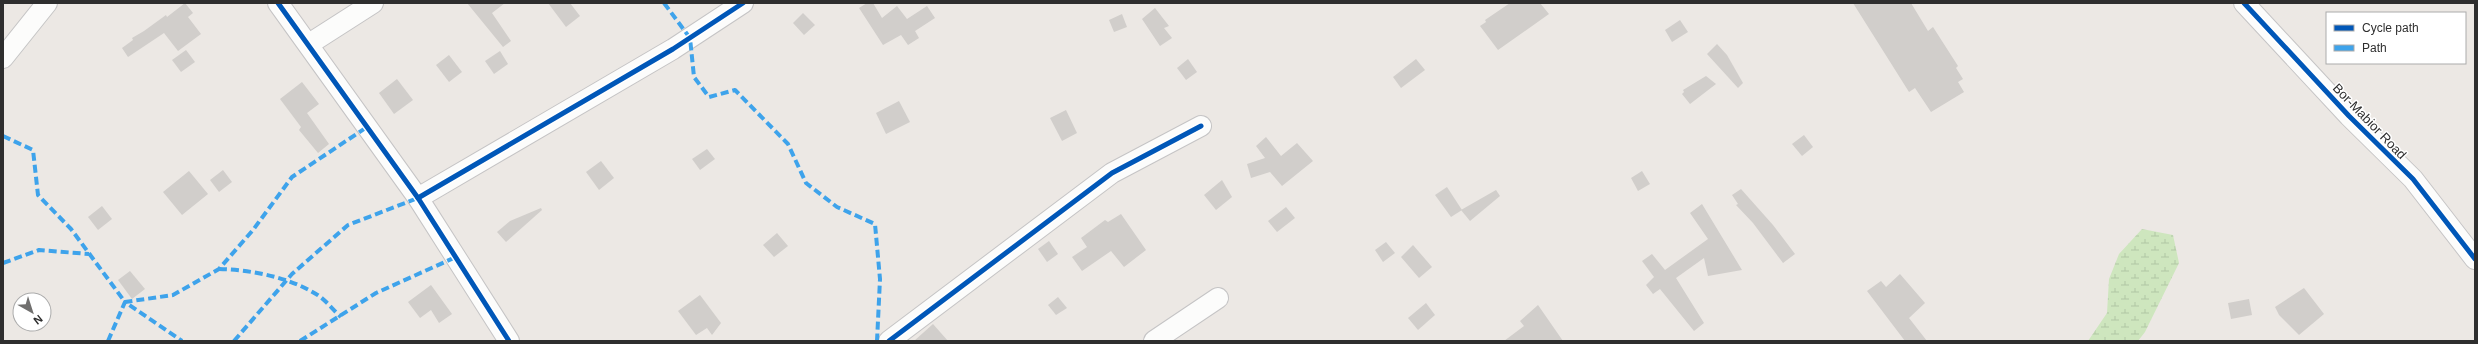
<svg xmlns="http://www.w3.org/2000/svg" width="2478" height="344" font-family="Arial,sans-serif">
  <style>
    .wetland { fill: url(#wetland-marsh) }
    .building { fill: #d1cecb }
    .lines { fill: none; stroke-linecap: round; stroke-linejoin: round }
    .minor-casing { stroke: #c5c4c5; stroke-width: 22 }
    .minor { stroke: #fcfcfb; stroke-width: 20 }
    .quiet { stroke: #3ea3eb; stroke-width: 4; stroke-dasharray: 8 4; stroke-linecap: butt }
    .cycleway-casing { stroke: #fff; stroke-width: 8 }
    .cycleway { stroke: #0057b8; stroke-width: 5 }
    .labels { text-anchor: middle; stroke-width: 3; stroke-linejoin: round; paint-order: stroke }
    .street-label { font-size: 13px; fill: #2e2e2e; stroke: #fff }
  </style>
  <defs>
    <pattern id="wetland-marsh" width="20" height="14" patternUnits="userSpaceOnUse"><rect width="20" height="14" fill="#cee6be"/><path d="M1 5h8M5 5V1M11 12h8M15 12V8" fill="none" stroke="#b1c6a4"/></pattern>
  </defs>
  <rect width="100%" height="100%" fill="#ece8e4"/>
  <path class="wetland" d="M2142,229L2173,235L2179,263L2145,332L2138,341H2088L2107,313L2109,279L2119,254Z"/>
  <g class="building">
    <path d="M185,3L193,13L188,17L201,34L178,51L164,33L128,57L122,48L133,40L132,38L144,31L166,15L167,17Z"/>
    <path d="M467,3H505L492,13L511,41L503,47Z"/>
    <path d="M548,3H570L580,16L566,27Z"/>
    <path d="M867,3H873L882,18L897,6L907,19L927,6L935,18L915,31L919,38L908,45L901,35L883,45L859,8Z"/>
    <path d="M1510,3H1540L1549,14L1498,50L1480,26L1486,22L1485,20Z"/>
    <path d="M1853,3H1911L1928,31L1933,27L1958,66L1956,68L1963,79L1958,82L1964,92L1931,112L1915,88L1909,92Z"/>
    <path d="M1155,8L1169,26L1164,28L1172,38L1160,46L1142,19Z"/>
    <path d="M803,13L815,25L804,35L793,23Z"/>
    <path d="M1122,14L1127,27L1114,32L1109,20Z"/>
    <path d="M1680,20L1688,32L1672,42L1665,30Z"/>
    <path d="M1717,44L1727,55L1743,83L1738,88L1707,54Z"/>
    <path d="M186,50L195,62L181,72L172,60Z"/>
    <path d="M500,51L508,64L494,74L485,61Z"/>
    <path d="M449,55L462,72L449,82L436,65Z"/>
    <path d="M1188,59L1197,72L1186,80L1177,68Z"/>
    <path d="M1416,59L1425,70L1401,88L1393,77Z"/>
    <path d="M1706,76L1716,84L1690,104L1682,94L1684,92L1683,90Z"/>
    <path d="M397,79L413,100L394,114L379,93Z"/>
    <path d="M302,82L319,104L307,113L329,144L318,153L299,130L301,127L280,99Z"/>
    <path d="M899,101L910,122L886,134L876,113Z"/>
    <path d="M1066,110L1077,133L1062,141L1050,118Z"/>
    <path d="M1804,135L1813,147L1802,156L1792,144Z"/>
    <path d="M1266,137L1281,156L1297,143L1313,161L1282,186L1270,172L1251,178L1247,164L1265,158L1256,146Z"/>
    <path d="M707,149L715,159L700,170L692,159Z"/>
    <path d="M601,161L614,178L599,190L586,172Z"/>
    <path d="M223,170L232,182L219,192L210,180Z"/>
    <path d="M189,171L208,194L182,215L163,192Z"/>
    <path d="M1642,171L1650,184L1638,191L1631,178Z"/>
    <path d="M1222,180L1232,197L1216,210L1204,195Z"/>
    <path d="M1447,187L1462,210L1451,217L1435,195Z"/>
    <path d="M1741,189L1773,225L1795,254L1783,263L1753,223L1736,205L1738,204L1732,195Z"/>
    <path d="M1496,190L1500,196L1470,221L1461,210Z"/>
    <path d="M1702,204L1742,270L1708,276L1704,258L1676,278L1704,323L1694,331L1660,289L1653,294L1646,285L1654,277L1642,261L1652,254L1665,270L1708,239L1690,213Z"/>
    <path d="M102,206L112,219L98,230L88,217Z"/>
    <path d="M1286,207L1295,218L1277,232L1268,221Z"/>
    <path d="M541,208L542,210L506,242L497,232L510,221Z"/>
    <path d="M1121,214L1146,250L1124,267L1111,251L1082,271L1072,257L1087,247L1081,238L1105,220L1108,222Z"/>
    <path d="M777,233L788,246L774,257L763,245Z"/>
    <path d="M1049,241L1058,254L1047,262L1038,249Z"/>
    <path d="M1386,242L1395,253L1383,262L1375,250Z"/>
    <path d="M1413,245L1432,267L1419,278L1401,257Z"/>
    <path d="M130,271L145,289L132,299L118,280Z"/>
    <path d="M1900,274L1925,303L1909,318L1927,341H1905L1867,291L1881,281L1886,287Z"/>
    <path d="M431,285L452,314L439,323L431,310L420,318L408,302Z"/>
    <path d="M2304,288L2324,314L2299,335L2279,315L2275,307Z"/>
    <path d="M700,295L721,323L712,335L707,328L696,335L678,311Z"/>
    <path d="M1058,297L1067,308L1056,315L1048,305Z"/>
    <path d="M2249,299L2252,315L2231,319L2228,303Z"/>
    <path d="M1426,303L1435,315L1418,330L1408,318Z"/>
    <path d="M1538,305L1563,341H1504L1524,326L1520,321Z"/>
    <path d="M933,324L948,341H914Z"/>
  </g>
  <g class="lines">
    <g class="minor-casing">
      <g id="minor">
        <path d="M278,3L418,198L509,341"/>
        <path d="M2244,3L2349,116L2413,179L2475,259"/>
        <path d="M309,44L373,3"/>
        <path d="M3,58L47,3"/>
        <path d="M418,198L673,49L743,3"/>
        <path d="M889,341L1112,173L1201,126"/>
        <path d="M1154,341L1218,298"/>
      </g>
    </g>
    <use href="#minor" class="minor"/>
    <g class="quiet">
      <path d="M664,3L690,38L694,77L709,97L735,90L788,144L806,183L837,207L875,224L880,279L877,341"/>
      <path d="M3,136L33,150L38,195L71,229L125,302L173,295L219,269L253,230L292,177L367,127"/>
      <path d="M3,263L39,250L89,254"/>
      <path d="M219,269C252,270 288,277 316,294C325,299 333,310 341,317"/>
      <path d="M108,341L125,302L182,341"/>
      <path d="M234,341L292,274L348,225L418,198"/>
      <path d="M300,341L376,293L456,257"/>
    </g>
    <g class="cycleway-casing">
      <g id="cycleway">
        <path d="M278,3L418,198L509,341"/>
        <path d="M2244,3L2349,116L2413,179L2475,259"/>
        <path d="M418,198L673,49L743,3"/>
        <path d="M889,341L1112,173L1201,126"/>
      </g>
    </g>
    <use href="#cycleway" class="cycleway"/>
  </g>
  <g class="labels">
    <g class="street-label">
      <text transform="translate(2370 121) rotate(46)" y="5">Bor-Mabior Road</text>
    </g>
  </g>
  <rect width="2478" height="344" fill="none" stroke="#2e2e2e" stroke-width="8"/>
  <rect x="2326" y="12" width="140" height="52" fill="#ffffff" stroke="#ababab"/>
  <rect x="2334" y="25" width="20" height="6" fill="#0057b8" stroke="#ababab"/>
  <text x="2362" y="32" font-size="12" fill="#2e2e2e">Cycle path</text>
  <rect x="2334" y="45" width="20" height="6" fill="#3ea3eb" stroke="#ababab"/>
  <text x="2362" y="52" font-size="12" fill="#2e2e2e">Path</text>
  <g transform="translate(32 312) rotate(141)"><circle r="19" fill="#ffffff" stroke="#ababab"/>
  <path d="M0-3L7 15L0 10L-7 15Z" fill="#706f6e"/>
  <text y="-6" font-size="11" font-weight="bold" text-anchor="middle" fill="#2e2e2e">N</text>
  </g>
</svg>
